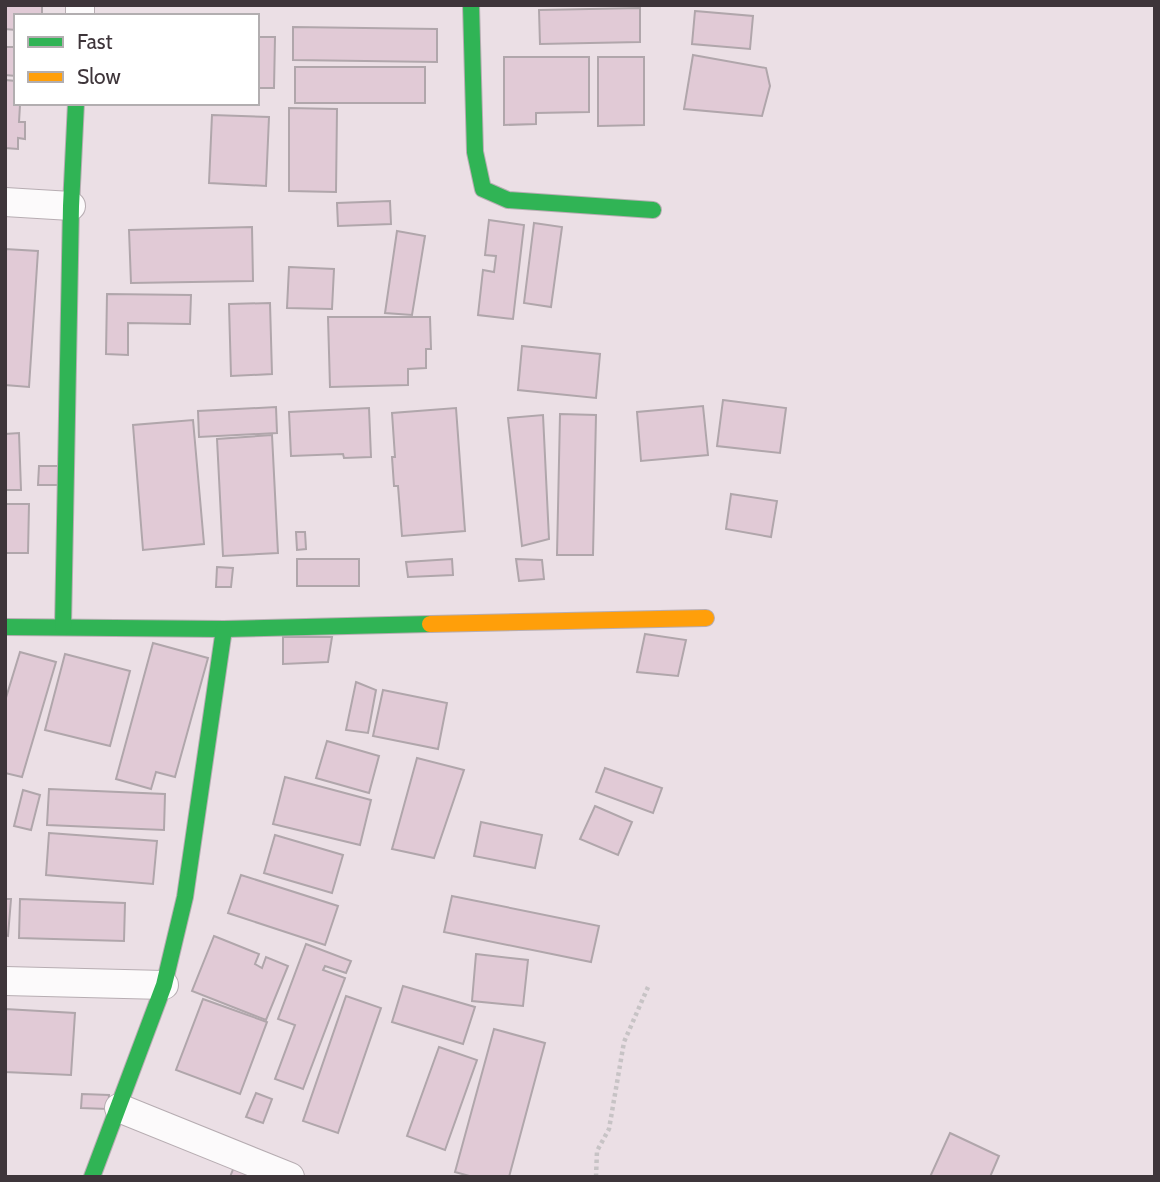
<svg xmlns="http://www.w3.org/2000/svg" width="1160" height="1182" font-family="Cabin,sans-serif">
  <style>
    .building { fill: #e1cad6; stroke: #b0a6ab; stroke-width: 2 }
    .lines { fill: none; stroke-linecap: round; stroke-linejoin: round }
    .street-casing { stroke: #b7adb2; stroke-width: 30 }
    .fast-casing { stroke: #b7adb2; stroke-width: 18 }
    .slow-casing { stroke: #b7adb2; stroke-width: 18 }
    .path { stroke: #c7c3c5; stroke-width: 4.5; stroke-dasharray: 3.5 3.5; stroke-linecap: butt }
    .street { stroke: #fcfafb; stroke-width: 28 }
    .fast { stroke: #30b455; stroke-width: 16 }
    .slow { stroke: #ff9f0a; stroke-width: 16 }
  </style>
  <rect width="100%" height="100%" fill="#ebdfe5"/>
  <g class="building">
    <path d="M5,5H42V16H16V30L5,29Z"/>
    <path d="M640,8V42L540,44L539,10Z"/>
    <path d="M695,11L753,16L750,49L692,44Z"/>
    <path d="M293,27L437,29V62L293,60Z"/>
    <path d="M257,37H275L274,88H257Z"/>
    <path d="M5,47H16V76L5,75Z"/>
    <path d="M693,55L766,68L770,86L762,116L684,109Z"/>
    <path d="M504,57H589V112L536,113V124L504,125Z"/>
    <path d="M598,57H644V125L598,126Z"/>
    <rect x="295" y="67" width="130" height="36"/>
    <path d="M5,80L16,81V103H27V105H20L19,122H25V139L18,138V149L5,148Z"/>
    <path d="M289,108L337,109L336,192L289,191Z"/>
    <path d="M212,115L269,117L266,186L209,183Z"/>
    <path d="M390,201L391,224L338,226L337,203Z"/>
    <path d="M489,220L524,225L513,319L478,315L483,270L494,272L496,256L485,255Z"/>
    <path d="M534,223L562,227L551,307L524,303Z"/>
    <path d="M252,227L253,281L131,283L129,230Z"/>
    <path d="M397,231L425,236L412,315L385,313Z"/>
    <path d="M5,249L38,251L29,387L5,385Z"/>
    <path d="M289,267L334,269L332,309L287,308Z"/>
    <path d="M107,294L191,295L190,324L128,323V355L106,354Z"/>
    <path d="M270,303L272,374L231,376L229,304Z"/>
    <path d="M328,317H430L431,349H426V368L408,369V385L330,387Z"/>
    <path d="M522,346L600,354L596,398L518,390Z"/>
    <path d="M723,400L786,408L780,453L717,446Z"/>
    <path d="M703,406L708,455L641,461L637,412Z"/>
    <path d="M276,407L277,433L199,437L198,411Z"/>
    <path d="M369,408L371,457L344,458L343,454L291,456L289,412Z"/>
    <path d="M456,408L465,531L402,536L398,486H394L392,457H395L392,413Z"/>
    <path d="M560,414L596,415L593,555H557Z"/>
    <path d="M543,415L549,539L522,546L508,418Z"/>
    <path d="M193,420L204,544L143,550L133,425Z"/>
    <path d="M19,433L21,490H5V434Z"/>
    <path d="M272,435L278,553L223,556L217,439Z"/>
    <path d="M39,466H60L59,485H38Z"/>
    <path d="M731,494L777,501L771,537L726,529Z"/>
    <path d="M5,504H29L28,553H5Z"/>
    <path d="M296,532H305L306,549L297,550Z"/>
    <rect x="297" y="559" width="62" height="27"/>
    <path d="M452,559L453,575L408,577L406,562Z"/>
    <path d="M516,559L542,560L544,579L519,581Z"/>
    <path d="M217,567L233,568L231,587H216Z"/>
    <path d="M645,634L686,640L678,676L637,672Z"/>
    <path d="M283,637H332L328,662L283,664Z"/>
    <path d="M153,643L208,658L175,777L156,772L151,789L116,779Z"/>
    <path d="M20,652L56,662L22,777L5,773V701Z"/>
    <path d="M65,654L130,671L110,746L45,730Z"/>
    <path d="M356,682L376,690L368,733L346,730Z"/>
    <path d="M383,690L447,703L438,749L373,736Z"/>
    <path d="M327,741L379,756L369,793L316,778Z"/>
    <path d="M417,758L464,770L434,858L392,849Z"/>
    <path d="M605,768L662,788L653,813L596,792Z"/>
    <path d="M285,777L371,800L360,845L273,824Z"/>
    <path d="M49,789L165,794L164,830L47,825Z"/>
    <path d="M23,790L40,795L31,830L14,826Z"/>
    <path d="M595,806L632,822L618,855L580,839Z"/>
    <path d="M481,822L542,835L535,868L474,856Z"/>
    <path d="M49,833L157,841L153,884L46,875Z"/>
    <path d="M275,835L343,855L332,893L264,873Z"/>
    <path d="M241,875L338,906L325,945L228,913Z"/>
    <path d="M452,896L599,926L591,962L444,932Z"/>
    <path d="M5,899H11L8,936L5,935Z"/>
    <path d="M20,899L125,903L124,941L19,938Z"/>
    <path d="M214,936L259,954L255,964L262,968L266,957L288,966L266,1020L192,991Z"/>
    <path d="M306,944L351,961L346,973L325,966L323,970L345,978L303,1089L275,1079L295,1025L278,1019Z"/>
    <path d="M476,954L528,960L523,1006L472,1001Z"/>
    <path d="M403,986L475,1007L463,1044L392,1022Z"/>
    <path d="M346,996L381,1008L338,1133L303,1121Z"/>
    <path d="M203,999L267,1022L240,1094L176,1070Z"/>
    <path d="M5,1009L75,1013L71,1075L5,1072Z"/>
    <path d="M494,1029L545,1043L509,1177H473L455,1172Z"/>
    <path d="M439,1047L477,1060L445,1150L407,1136Z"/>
    <path d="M256,1093L272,1099L263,1123L246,1117Z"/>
    <path d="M82,1094L109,1095L108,1109L81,1108Z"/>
    <path d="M950,1133L999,1156L990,1177H930Z"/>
    <path d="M238,1157L284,1177H230Z"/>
  </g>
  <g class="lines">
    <g class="street-casing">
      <g id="street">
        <path d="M80,16V5"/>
        <path d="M5,202L71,206"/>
        <path d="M5,981L164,985"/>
        <path d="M119,1108L290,1177"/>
      </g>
    </g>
    <g class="fast-casing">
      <g id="fast">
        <path d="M471,5L475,152L483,189L508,200L653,210"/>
        <path d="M5,627L224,629L430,624"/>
        <path d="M63,627L71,206L76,103"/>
        <path d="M92,1177L164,985L185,897L224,629"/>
      </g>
    </g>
    <g class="slow-casing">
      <path id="slow" d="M430,624L706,618"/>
    </g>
    <path class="path" d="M596,1177L597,1151L609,1129L624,1042L648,987"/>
    <use href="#street" class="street"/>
    <use href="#fast" class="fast"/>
    <use href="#slow" class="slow"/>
  </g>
  <rect width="1160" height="1182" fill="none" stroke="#3e353a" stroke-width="14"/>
  <rect x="14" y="14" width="245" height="91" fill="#ffffff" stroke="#b2aeb0" stroke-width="2"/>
  <rect x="28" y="37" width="35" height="10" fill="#30b455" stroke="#b2aeb0" stroke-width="2"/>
  <text x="77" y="49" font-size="21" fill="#3e353a">Fast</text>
  <rect x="28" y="72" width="35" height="10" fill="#ff9f0a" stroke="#b2aeb0" stroke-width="2"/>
  <text x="77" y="84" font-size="21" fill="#3e353a">Slow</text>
</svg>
